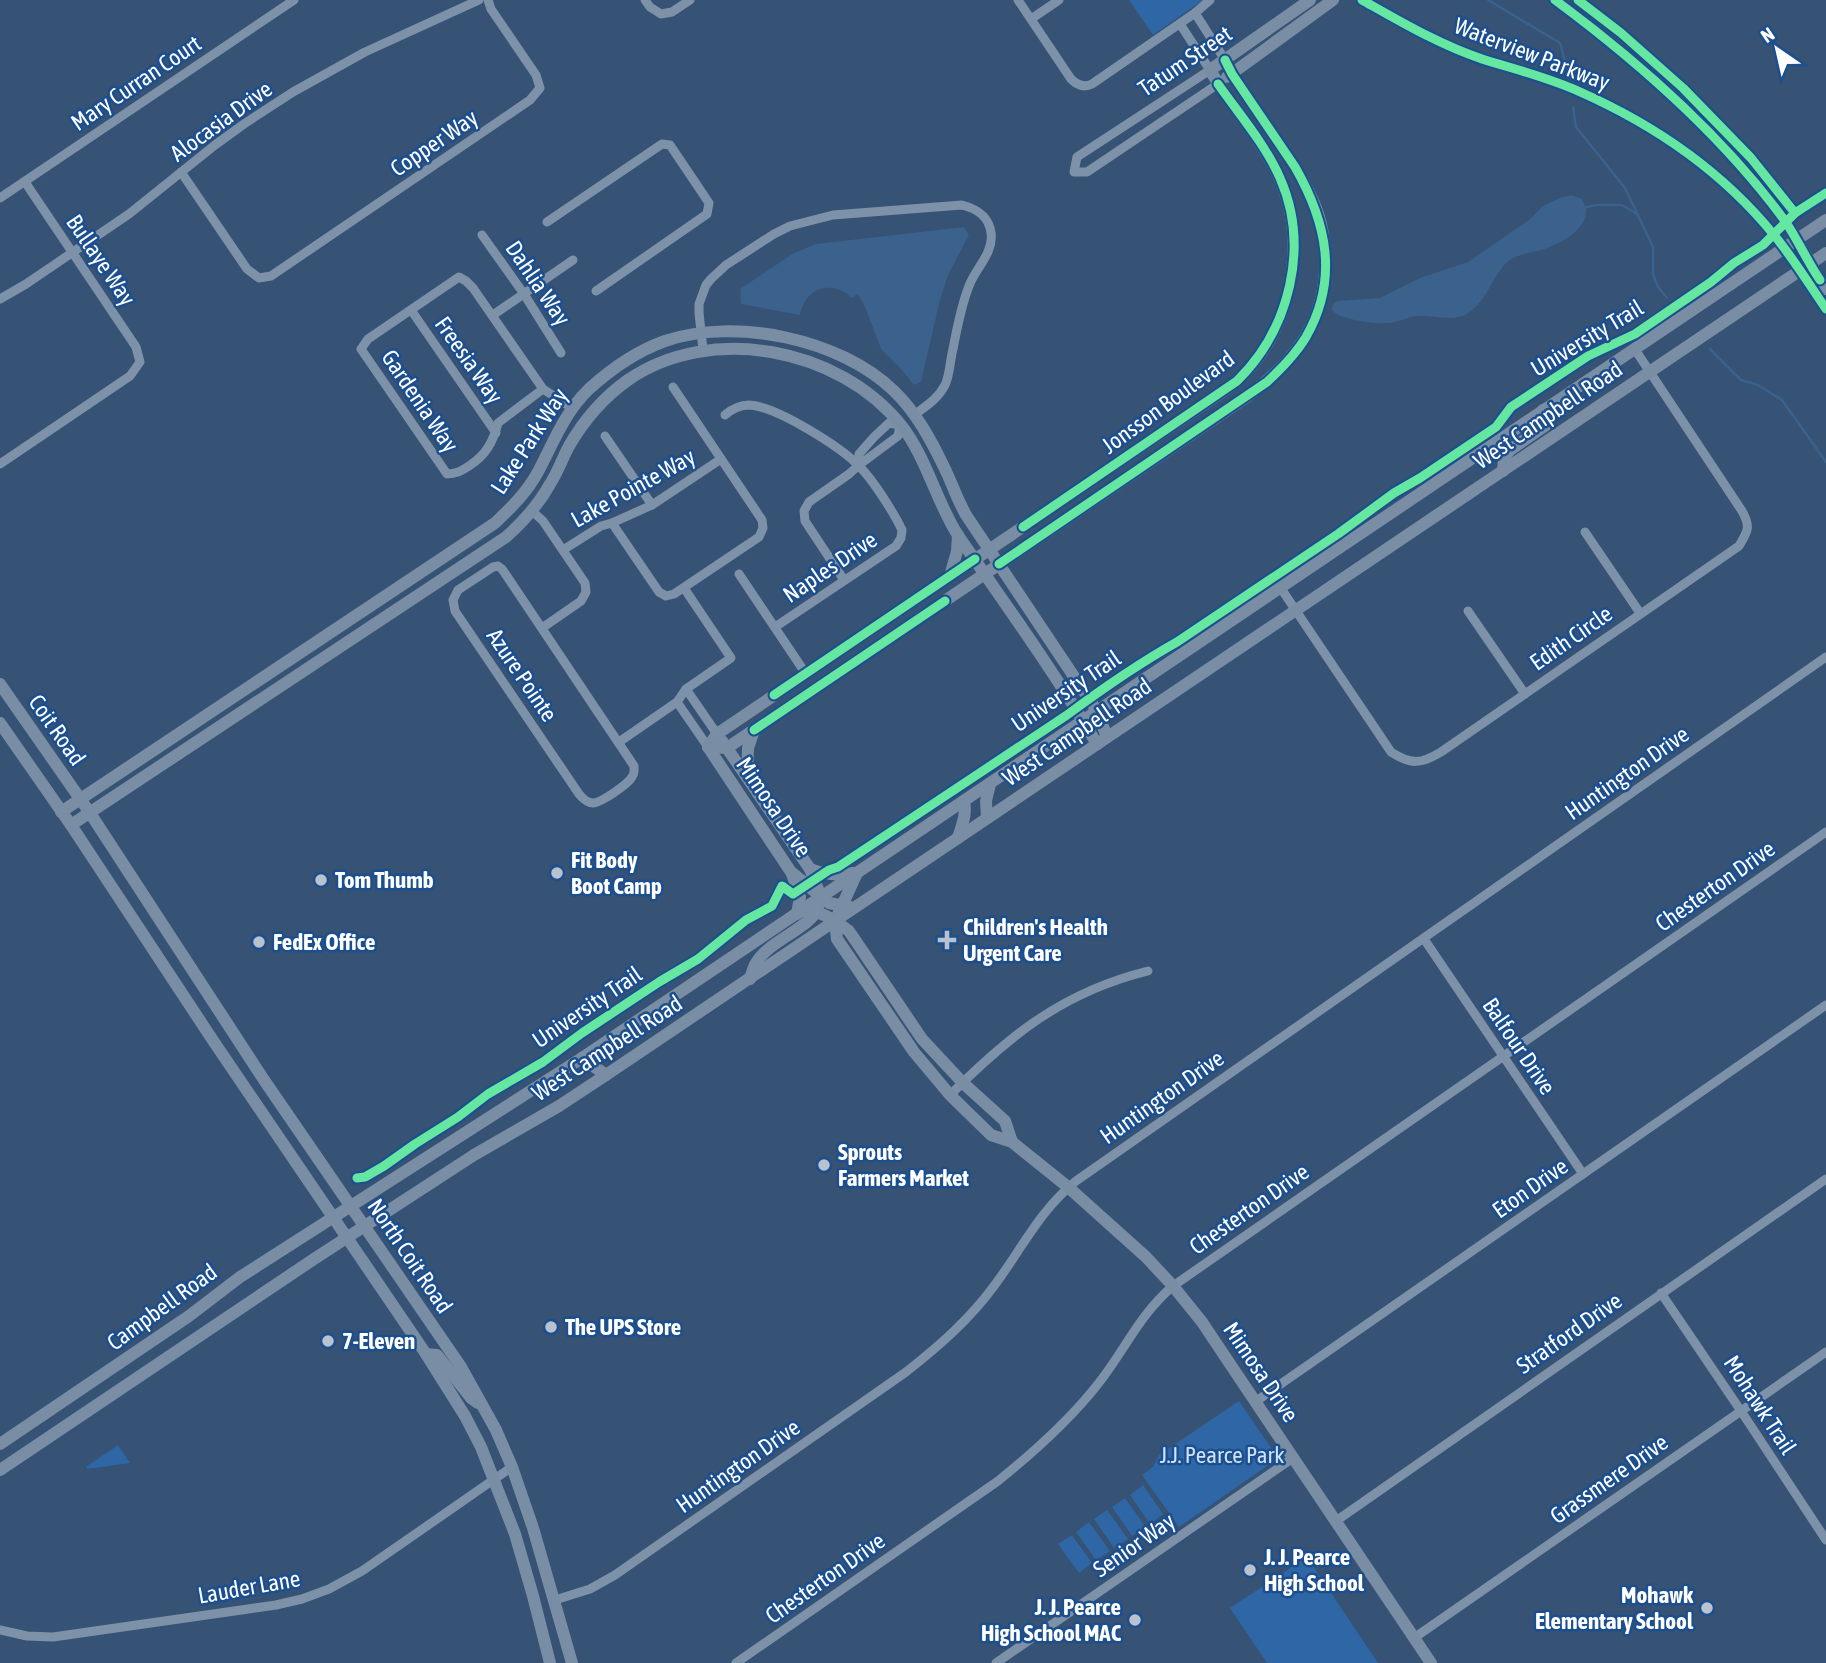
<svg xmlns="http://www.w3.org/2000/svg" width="1826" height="1663" font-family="'Asap Condensed',sans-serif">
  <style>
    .green { fill: #2f66a5 }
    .water { fill: #3b618d }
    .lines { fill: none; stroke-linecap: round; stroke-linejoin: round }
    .stream { stroke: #3b618d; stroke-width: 2.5 }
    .street { stroke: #7d92a8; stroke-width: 9 }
    .secondary { stroke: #798da4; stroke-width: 12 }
    .cycleway-casing { stroke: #1b4f8f; stroke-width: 13 }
    .cycleway { stroke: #66e7a1; stroke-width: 9 }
    .poi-dot { fill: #b9c2ce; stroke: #1b4f8f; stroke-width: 2.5 }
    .labels { text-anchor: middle; stroke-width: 5; stroke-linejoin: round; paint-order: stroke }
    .street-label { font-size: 23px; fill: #fff; stroke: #1b4f8f }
    .poi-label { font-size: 23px; font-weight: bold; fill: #fff; stroke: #1b4f8f; text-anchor: start }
    .park-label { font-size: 23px; fill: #cfe3fa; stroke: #1b4f8f }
  </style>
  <rect width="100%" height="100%" fill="#365274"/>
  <g class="green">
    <path d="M1129,0H1203L1153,35Z"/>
    <path d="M1239,1401L1276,1455L1274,1461L1179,1527L1142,1475L1153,1467L1159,1455Z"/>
    <path d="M118,1445L130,1463L87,1469L86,1467Z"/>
    <path d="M1143,1485L1163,1514L1150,1524L1130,1495Z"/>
    <path d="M1125,1498L1145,1526L1132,1536L1112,1507Z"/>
    <path d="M1107,1510L1128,1539L1114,1548L1094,1519Z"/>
    <path d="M1089,1522L1110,1551L1096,1560L1076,1532Z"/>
    <path d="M1072,1535L1092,1563L1079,1573L1058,1544Z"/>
    <path d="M1307,1557L1378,1663H1267L1230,1608Z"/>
  </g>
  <g class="water">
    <path d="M1572,195L1582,199C1583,202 1585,205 1586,209C1588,231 1558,245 1541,250C1531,253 1519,254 1510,260C1493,273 1490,296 1471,311C1455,324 1437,315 1419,316C1408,316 1398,323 1387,323C1373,324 1339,320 1331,309L1334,303L1338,301L1380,298L1420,278L1468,262L1529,220L1543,206L1560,198Z"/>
    <path d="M964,227L969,235L948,275L940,300L921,382L914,385L901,369L881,349L865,307L858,294L852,298C832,279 805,287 800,315L741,304L740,289L794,253L816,244Z"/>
  </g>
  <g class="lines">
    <g class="stream">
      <path d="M1488,0L1560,43L1569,76"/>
      <path d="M1573,107L1576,127L1625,188L1653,247V274L1658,287L1667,298"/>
      <path d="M1583,208L1596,205H1622L1637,214"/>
      <path d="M1710,349L1741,380L1758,385L1782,400L1826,462"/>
    </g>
    <g class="street">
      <path d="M645,0L650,7L661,14L672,12L690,0"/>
      <path d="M1018,0L1071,79C1077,85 1084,88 1092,84L1195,13L1210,0"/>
      <path d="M1195,13L1225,60"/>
      <path d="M1031,19L1059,0"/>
      <path d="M1180,24L1210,70L1077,157L1074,172H1087L1218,84"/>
      <path d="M181,172L247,269L259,278L271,276L530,100L540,88L536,75L491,9L488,0"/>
      <path d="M0,198L294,0"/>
      <path d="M547,222L662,144L670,145L709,203L707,214L596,291"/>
      <path d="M482,235L524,294L561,353"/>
      <path d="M0,299L26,284L129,214L215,145L244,124L293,92L365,52L479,0"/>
      <path d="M411,310L496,433"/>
      <path d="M493,315L573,260"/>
      <path d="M703,350L699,313V304L706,285L711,279L726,265L774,234L790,226L833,215L962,205C977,209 989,216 991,233C994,253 975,269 969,286C961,306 957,328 953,349C950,360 950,375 945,385C938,399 926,406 914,415"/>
      <path d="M543,389L498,423C493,442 486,455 469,466C461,471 456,474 447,474L361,349L368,339L459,277L466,281L473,288L543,389L572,408"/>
      <path d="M725,415C732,409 739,405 749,405C776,406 841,447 860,467C873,480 894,513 902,530L901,538L896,546L775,627"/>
      <path d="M605,436L652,505"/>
      <path d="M0,464L130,376L140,362L136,347L25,182"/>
      <path d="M532,511L543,521L585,583L586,592L581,601L542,628"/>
      <path d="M612,523L659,592L666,596L674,594L759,537L763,528L762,520L673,387"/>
      <path d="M1585,532L1640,613"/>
      <path d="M563,550L601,526L612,523L652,505L721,459"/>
      <path d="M498,566L502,569L634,766C634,772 635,773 632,777C628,784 601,803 593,803C587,803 583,799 579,794L455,611L453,600L458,590L493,567Z"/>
      <path d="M739,574L806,674"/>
      <path d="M844,580L805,521L804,511L809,502L849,474L859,465L898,436L900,425L889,423L874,437L859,454V465"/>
      <path d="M1280,587L1391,752C1411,765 1421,764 1441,752L1739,546C1748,531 1751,527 1742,511L1634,348"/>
      <path d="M1468,611L1525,694"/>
      <path d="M686,689L717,734"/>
      <path d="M677,702L708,747"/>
      <path d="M619,742L677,702L686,689L731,658L684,588"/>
      <path d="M1424,939L1583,1174"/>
      <path d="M950,1095C1010,1035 1063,992 1148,971"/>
      <path d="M1661,1293L1741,1411L1826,1540"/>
      <path d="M1255,1402L1826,1005"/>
      <path d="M1336,1521L1826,1179"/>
      <path d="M555,1600L590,1589L615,1575L906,1372C939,1346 969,1320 994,1286C1021,1250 1040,1210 1076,1181L1826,657"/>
      <path d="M0,1630L27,1636L53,1637L276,1605L302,1599L329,1589L362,1571L512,1467"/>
      <path d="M1414,1638L1826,1352"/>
      <path d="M736,1663L998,1481C1034,1452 1069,1421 1098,1384C1125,1350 1139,1315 1173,1286L1826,832"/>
      <path d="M996,1663L1293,1458"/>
    </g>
    <g class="secondary">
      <path d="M1362,0C1401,22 1440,45 1482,59C1514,69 1547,77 1578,91C1653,124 1722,171 1774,235C1793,258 1809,284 1826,309"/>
      <path d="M1555,0C1640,63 1722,135 1785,221C1800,242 1811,267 1826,289"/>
      <path d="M1227,77L1333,0"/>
      <path d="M1503,471L1504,458L1510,450L1546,425L1548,416L1543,410"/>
      <path d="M950,576L957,551L958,535"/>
      <path d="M0,684L90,813L264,1080L461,1367L496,1430L512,1467L533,1528L572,1663"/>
      <path d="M0,723L71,825L214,1042L426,1354L465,1416L481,1447L515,1534L533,1596L550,1663"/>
      <path d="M722,741L810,869L821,897"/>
      <path d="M708,747L717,734L1222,392C1230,386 1239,380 1246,372C1293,323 1307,239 1279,177C1262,139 1231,106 1210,70L1310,0"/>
      <path d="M708,747L727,748L1248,396C1298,359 1328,318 1325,254C1324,242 1323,229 1319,217C1314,199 1304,183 1295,167L1232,74L1225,60"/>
      <path d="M708,747L791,872L829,903L850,907"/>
      <path d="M747,777L748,748L754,730"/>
      <path d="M61,812L495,523C512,507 528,491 539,470C554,441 565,412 589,389C611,369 637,351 665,341C735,317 841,339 894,391C916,412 931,440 944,467C952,483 957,499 966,515L1097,711L1107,737"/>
      <path d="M987,818L986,801L990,784"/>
      <path d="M71,825L506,537C524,521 539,504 550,484C558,472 562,459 569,446C584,420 604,397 628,380C711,323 839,348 901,425C927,458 936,502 959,537C1006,605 1055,673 1097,744"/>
      <path d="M958,838C962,825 967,814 964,801"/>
      <path d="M810,869C825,875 837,875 853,873"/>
      <path d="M857,873L835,921L837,939L914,1052L950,1095L991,1135L1012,1142L1068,1187L1146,1257L1173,1286L1202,1322L1224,1355L1431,1663"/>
      <path d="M792,874L800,897L797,914"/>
      <path d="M800,912C817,907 836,921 849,931L922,1039L963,1083L1005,1121L1012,1142"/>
      <path d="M750,979C752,974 753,967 756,963C769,940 812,928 818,907"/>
      <path d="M582,1058L606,1075"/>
      <path d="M426,1354L437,1355L471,1398L478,1403"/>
      <path d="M0,1444L189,1316L240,1277L582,1058L1826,220"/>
      <path d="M0,1470L314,1259L474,1155L559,1106L606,1075L1826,253"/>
    </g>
    <g class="cycleway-casing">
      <g id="cycleway">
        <path d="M1362,0C1401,22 1440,45 1482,59C1514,69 1547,77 1578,91C1653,124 1722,171 1774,235C1793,258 1809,284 1826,309"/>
        <path d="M1555,0C1640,63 1722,135 1785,221C1798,240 1807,261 1820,280"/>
        <path d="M1578,0L1621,33L1683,88L1751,158L1795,213"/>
        <path d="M1023,527L1237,381C1290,329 1310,246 1280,178C1265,144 1239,114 1218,84"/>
        <path d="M999,564L1267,382C1281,369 1296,354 1306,337C1339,279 1327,223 1295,167L1232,74L1225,60"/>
        <path d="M774,695L975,559"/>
        <path d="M754,730L945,601"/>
        <path d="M357,1178L365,1177L384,1166L415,1144L458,1117L488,1094L543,1062L582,1033L659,982L698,959L746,920L772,906L782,886L793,894L829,870L838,867L1067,715C1102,689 1138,664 1177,642L1338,534L1394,493L1420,478L1496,427L1511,407L1588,356L1635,334L1711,282L1734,263L1763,245L1795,213L1826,193"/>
      </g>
    </g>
    <use href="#cycleway" class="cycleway"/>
  </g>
  <g class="poi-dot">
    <circle cx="557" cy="873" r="7"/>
    <circle cx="321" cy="880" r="7"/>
    <path d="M943.5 929.5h7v7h7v7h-7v7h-7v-7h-7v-7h7z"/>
    <circle cx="259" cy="942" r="7"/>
    <circle cx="824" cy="1165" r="7"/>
    <circle cx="551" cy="1327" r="7"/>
    <circle cx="328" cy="1341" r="7"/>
    <circle cx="1250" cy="1570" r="7"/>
    <circle cx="1707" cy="1608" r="7"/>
    <circle cx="1135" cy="1620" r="7"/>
  </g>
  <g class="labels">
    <g class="street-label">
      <text transform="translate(1532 54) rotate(21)" y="8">Waterview Parkway</text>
      <text transform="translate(1185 61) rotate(-34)" y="8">Tatum Street</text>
      <text transform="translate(136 83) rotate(-34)" y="8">Mary Curran Court</text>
      <text transform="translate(221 121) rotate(-36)" y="8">Alocasia Drive</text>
      <text transform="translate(434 143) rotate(-34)" y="8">Copper Way</text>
      <text transform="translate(101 260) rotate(56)" y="8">Bullaye Way</text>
      <text transform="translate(538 283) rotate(56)" y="8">Dahlia Way</text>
      <text transform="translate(1587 338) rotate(-31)" y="8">University Trail</text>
      <text transform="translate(469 360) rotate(55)" y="8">Freesia Way</text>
      <text transform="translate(420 401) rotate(56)" y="8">Gardenia Way</text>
      <text transform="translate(1168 402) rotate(-36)" y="8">Jonsson Boulevard</text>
      <text transform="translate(1548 415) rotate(-34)" y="8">West Campbell Road</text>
      <text transform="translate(529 441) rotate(-57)" y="8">Lake Park Way</text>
      <text transform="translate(633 488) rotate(-29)" y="8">Lake Pointe Way</text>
      <text transform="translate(830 567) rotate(-34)" y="8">Naples Drive</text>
      <text transform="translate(1571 638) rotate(-35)" y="8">Edith Circle</text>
      <text transform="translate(522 675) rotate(56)" y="8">Azure Pointe</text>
      <text transform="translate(1066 691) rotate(-34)" y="8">University Trail</text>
      <text transform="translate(57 730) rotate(55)" y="8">Coit Road</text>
      <text transform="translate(1077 732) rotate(-34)" y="8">West Campbell Road</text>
      <text transform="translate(1627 773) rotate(-35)" y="8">Huntington Drive</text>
      <text transform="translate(774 807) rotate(56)" y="8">Mimosa Drive</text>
      <text transform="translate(1715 886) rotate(-35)" y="8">Chesterton Drive</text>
      <text transform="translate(587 1007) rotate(-34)" y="8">University Trail</text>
      <text transform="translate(1519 1046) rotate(56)" y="8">Balfour Drive</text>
      <text transform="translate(607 1048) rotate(-33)" y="8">West Campbell Road</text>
      <text transform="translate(1162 1097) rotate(-35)" y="8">Huntington Drive</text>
      <text transform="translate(1530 1188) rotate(-35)" y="8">Eton Drive</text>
      <text transform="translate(1249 1209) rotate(-35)" y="8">Chesterton Drive</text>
      <text transform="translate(410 1256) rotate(56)" y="8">North Coit Road</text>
      <text transform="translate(162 1307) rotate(-36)" y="8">Campbell Road</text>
      <text transform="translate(1569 1333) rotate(-35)" y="8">Stratford Drive</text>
      <text transform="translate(1261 1372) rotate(56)" y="8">Mimosa Drive</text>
      <text transform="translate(1760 1405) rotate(57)" y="8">Mohawk Trail</text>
      <text transform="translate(738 1466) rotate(-35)" y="8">Huntington Drive</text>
      <text transform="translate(1609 1479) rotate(-35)" y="8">Grassmere Drive</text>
      <text transform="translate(1134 1545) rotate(-35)" y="8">Senior Way</text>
      <text transform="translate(825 1578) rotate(-35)" y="8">Chesterton Drive</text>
      <text transform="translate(249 1587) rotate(-10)" y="8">Lauder Lane</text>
    </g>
    <g class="poi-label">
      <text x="571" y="868">Fit Body<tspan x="571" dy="26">Boot Camp</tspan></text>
      <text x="335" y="888">Tom Thumb</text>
      <text x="963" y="935">Children's Health<tspan x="963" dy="26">Urgent Care</tspan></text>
      <text x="273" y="950">FedEx Office</text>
      <text x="838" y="1160">Sprouts<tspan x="838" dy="26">Farmers Market</tspan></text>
      <text x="565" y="1335">The UPS Store</text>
      <text x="342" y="1349">7-Eleven</text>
      <text x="1264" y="1565">J. J. Pearce<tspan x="1264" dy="26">High School</tspan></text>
      <text x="1693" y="1603" text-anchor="end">Mohawk<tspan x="1693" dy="26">Elementary School</tspan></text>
      <text x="1121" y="1615" text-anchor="end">J. J. Pearce<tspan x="1121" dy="26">High School MAC</tspan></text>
    </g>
    <g class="park-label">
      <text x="1222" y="1463">J.J. Pearce Park</text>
    </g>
  </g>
  <g transform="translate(1777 49) rotate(326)" stroke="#1b4f8f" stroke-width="5" paint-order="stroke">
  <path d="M0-5L12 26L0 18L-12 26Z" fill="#ffffff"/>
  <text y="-10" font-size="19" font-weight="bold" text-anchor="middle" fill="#ffffff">N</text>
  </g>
</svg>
